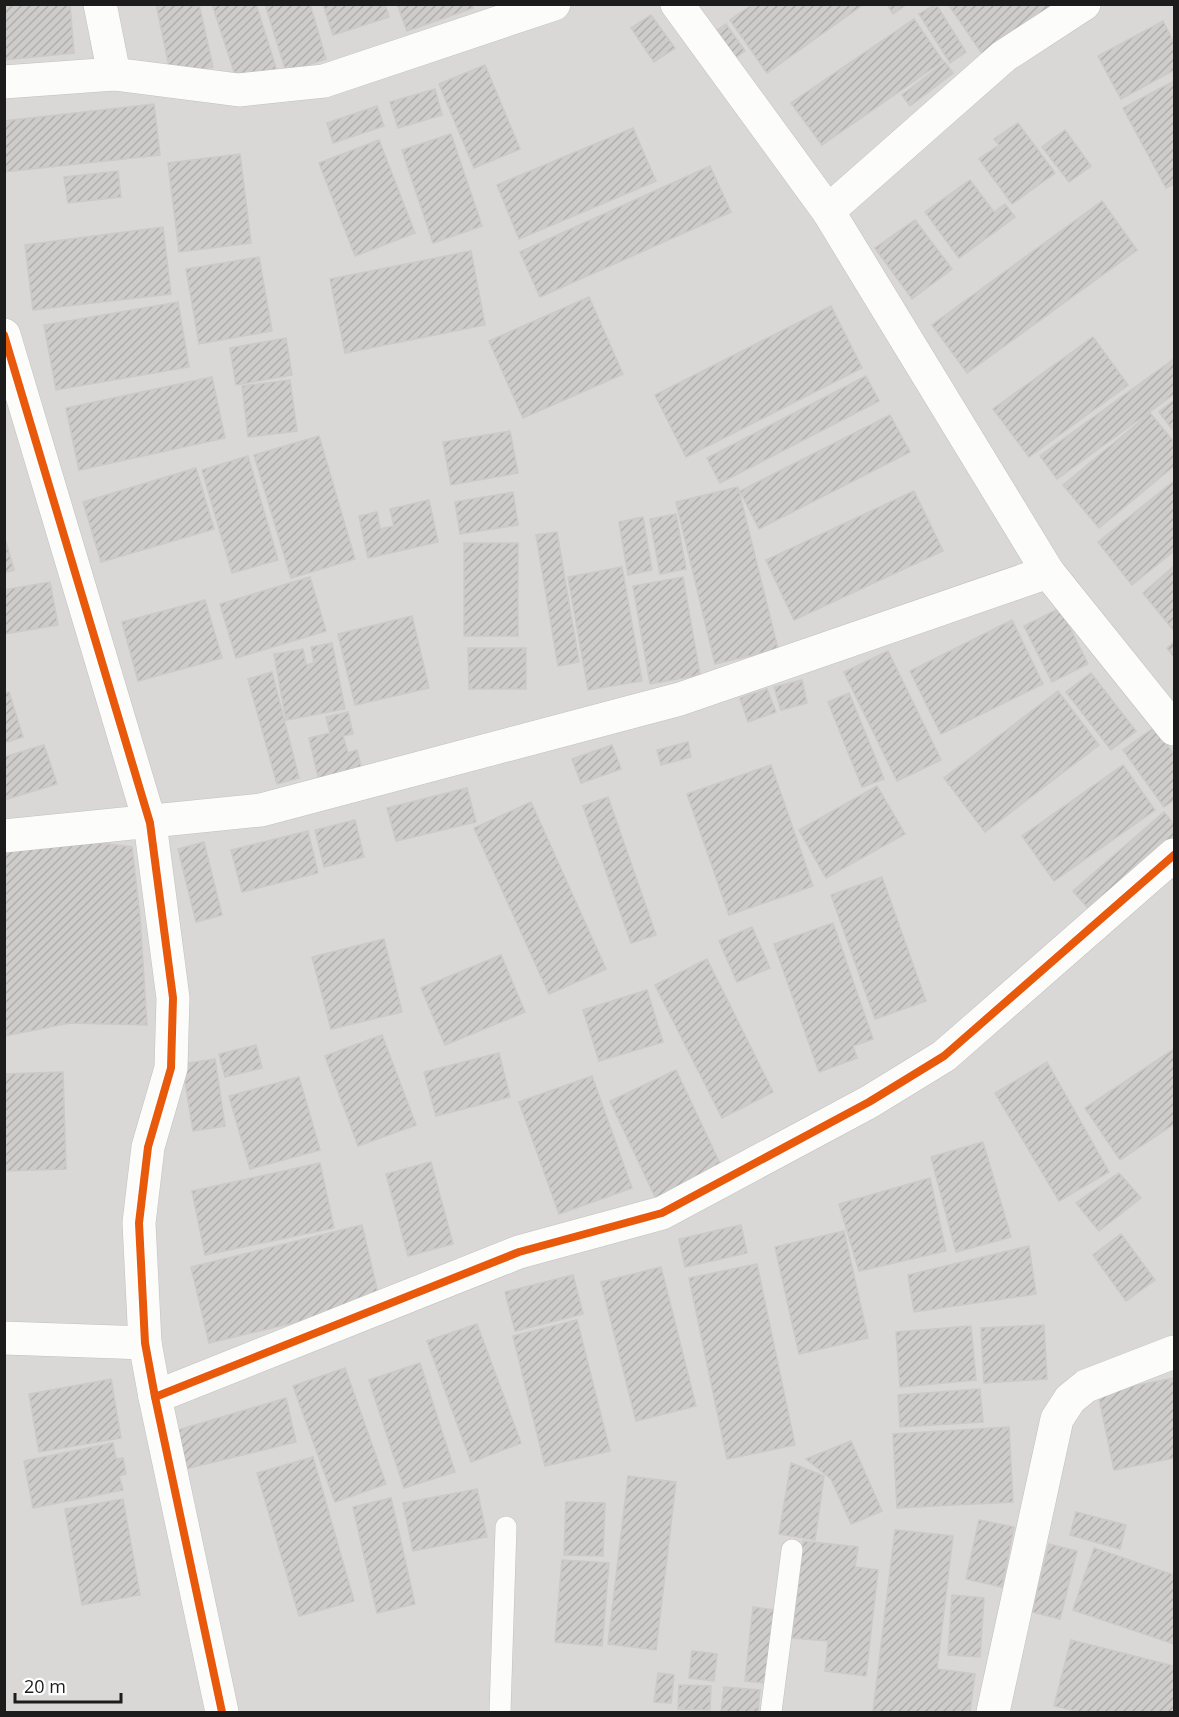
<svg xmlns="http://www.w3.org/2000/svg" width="1179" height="1717" font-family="'Open Sans',sans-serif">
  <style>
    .residential { fill: #d9d8d6 }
    .building { fill: url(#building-hatch); stroke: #cdc9c6; stroke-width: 1.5 }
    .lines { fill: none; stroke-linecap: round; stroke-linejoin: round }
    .service-casing { stroke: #c1c0bf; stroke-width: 22 }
    .minor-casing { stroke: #c1c0bf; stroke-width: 34 }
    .service { stroke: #fcfcfb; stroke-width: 21 }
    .minor { stroke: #fcfcfb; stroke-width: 33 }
    .cycleway-casing { stroke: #fff; stroke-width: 11 }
    .cycleway { stroke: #e8590c; stroke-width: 8 }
  </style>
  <defs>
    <pattern id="building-hatch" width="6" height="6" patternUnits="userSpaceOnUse" patternTransform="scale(1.5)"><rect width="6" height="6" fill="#ceccca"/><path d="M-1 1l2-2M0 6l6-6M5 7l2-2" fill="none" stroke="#b0afad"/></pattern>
  </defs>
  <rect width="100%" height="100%" fill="#eae8e4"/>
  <rect class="residential" x="5" y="5" width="1169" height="1707"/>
  <g class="building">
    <path d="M4,4H70L74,53L4,60Z"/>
    <path d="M156,4H199L213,67L171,76Z"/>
    <path d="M212,4H256L278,74L239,87Z"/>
    <path d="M265,4H310L326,59L286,72Z"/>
    <path d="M323,4H385L389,17L333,35Z"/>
    <path d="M397,4H472L473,8L407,31Z"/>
    <path d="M753,4H864L767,73L730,20Z"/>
    <path d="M887,4H907L893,14Z"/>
    <path d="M936,4L966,52L950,63L919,14Z"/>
    <path d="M948,4H1055L985,58Z"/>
    <path d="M651,15L675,48L654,62L631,28Z"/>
    <path d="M914,19L943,61L822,145L791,103Z"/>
    <path d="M1163,21L1174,43V70L1121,99L1098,56Z"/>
    <path d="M726,24L745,51L732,60L713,33Z"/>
    <path d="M945,62L953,73L910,106L902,95Z"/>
    <path d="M485,65L520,149L474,168L439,84Z"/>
    <path d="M1174,81V184L1166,188L1123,108Z"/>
    <path d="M435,89L442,115L398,128L390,102Z"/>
    <path d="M154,104L160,155L4,172V121Z"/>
    <path d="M377,106L384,126L333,143L327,123Z"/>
    <path d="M1018,123L1055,173L1012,204L979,159L999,145L994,139Z"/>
    <path d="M633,128L656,181L519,239L497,185Z"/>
    <path d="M1065,130L1091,166L1069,182L1042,147Z"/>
    <path d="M451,134L482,226L433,243L402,150Z"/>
    <path d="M379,140L415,233L355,256L319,163Z"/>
    <path d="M240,154L251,243L179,252L168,163Z"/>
    <path d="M710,166L731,212L540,297L520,252Z"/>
    <path d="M118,171L121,197L68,203L64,177Z"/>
    <path d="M970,180L994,212L1005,204L1015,217L959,258L925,212Z"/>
    <path d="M1102,201L1137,250L967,373L932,325Z"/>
    <path d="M915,220L952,269L912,299L875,248Z"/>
    <path d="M163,227L171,294L33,310L25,245Z"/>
    <path d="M471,251L485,325L345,353L330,279Z"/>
    <path d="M259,257L272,331L199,344L186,269Z"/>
    <path d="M589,297L623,374L523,418L489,341Z"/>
    <path d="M178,302L189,367L56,390L44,325Z"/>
    <path d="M831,306L862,368L686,457L655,395Z"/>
    <path d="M1093,337L1128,385L1029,457L993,409Z"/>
    <path d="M286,338L292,375L236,385L230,348Z"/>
    <path d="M1174,359V394L1057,479L1040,456Z"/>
    <path d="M866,376L879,401L720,483L707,458Z"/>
    <path d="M212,377L225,438L79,470L66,408Z"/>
    <path d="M290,380L297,431L248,437L242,386Z"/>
    <path d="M1174,400V426L1172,429L1159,412Z"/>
    <path d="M1150,413L1174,442V466L1099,528L1063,485Z"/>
    <path d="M890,415L910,452L759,529L740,491Z"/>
    <path d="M510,431L518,473L451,485L443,442Z"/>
    <path d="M319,436L355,559L291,578L254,455Z"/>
    <path d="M248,456L278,560L232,573L202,470Z"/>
    <path d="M196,468L214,529L101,562L83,502Z"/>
    <path d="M1174,481V551L1132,585L1098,542Z"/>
    <path d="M738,487L778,649L715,664L676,502Z"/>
    <path d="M914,491L943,551L794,620L766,560Z"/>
    <path d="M513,492L518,525L460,534L455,502Z"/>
    <path d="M429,500L438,542L368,558L359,516L377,512L380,529L394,526L390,509Z"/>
    <path d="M676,514L686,569L660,574L650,519Z"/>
    <path d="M643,517L652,570L628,575L619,522Z"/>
    <path d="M557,532L579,662L558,666L536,535Z"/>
    <path d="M4,535L14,570L4,573Z"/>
    <rect x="464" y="543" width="54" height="93"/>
    <path d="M1174,566V631L1143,593Z"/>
    <path d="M622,567L642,681L588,690L568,577Z"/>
    <path d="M310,577L326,631L236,658L220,604Z"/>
    <path d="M683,577L700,675L650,684L633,586Z"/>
    <path d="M50,582L58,625L4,634V590Z"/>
    <path d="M205,600L222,658L138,681L122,622Z"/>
    <path d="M1060,608L1088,664L1052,682L1024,626Z"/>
    <path d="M412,616L429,688L355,705L338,634Z"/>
    <path d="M1012,620L1043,684L941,734L910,671Z"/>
    <path d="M1174,642V657L1167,648Z"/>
    <path d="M332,643L345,709L286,720L274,654L303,649L306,665L314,663L311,647Z"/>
    <path d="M468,648H526V689H469Z"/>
    <path d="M888,651L941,760L897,781L844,672Z"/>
    <path d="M272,672L299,778L277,784L248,679Z"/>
    <path d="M1091,673L1136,731L1111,750L1066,692Z"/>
    <path d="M802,680L807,703L781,710L774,687Z"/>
    <path d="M767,689L776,712L748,722L740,698Z"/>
    <path d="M1058,691L1099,745L985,832L944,778Z"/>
    <path d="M9,692L23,737L4,743V693Z"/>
    <path d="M849,693L884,779L862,787L828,702Z"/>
    <path d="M348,712L353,734L343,736L348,753L357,750L362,770L319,781L309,738L330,733L326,717Z"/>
    <path d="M1155,727L1174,755V800L1164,807L1123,750Z"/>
    <path d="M688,742L691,757L661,765L657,750Z"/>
    <path d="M44,745L57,784L4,800V757Z"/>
    <path d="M612,745L621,769L581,783L572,759Z"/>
    <path d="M771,765L813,886L729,915L687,794Z"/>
    <path d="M1123,765L1155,810L1054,881L1022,836Z"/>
    <path d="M877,786L905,834L826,878L799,830Z"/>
    <path d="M467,788L476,822L396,841L387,808Z"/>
    <path d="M608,797L656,935L631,943L583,806Z"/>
    <path d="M531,802L606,969L549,994L474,828Z"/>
    <path d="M1164,812L1174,824V845L1094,915L1073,891Z"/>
    <path d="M355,820L364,857L324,867L315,830Z"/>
    <path d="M308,831L318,873L242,892L231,850Z"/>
    <path d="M61,838L132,847L140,916L147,1025L70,1023L4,1036V850Z"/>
    <path d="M204,842L222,915L196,922L178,849Z"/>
    <path d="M882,877L926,1001L875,1019L831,895Z"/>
    <path d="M833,923L873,1039L853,1046L857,1058L819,1072L774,944Z"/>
    <path d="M752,927L770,968L737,982L719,941Z"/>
    <path d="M384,939L402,1012L331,1029L312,957Z"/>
    <path d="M501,955L525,1012L445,1045L421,988Z"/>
    <path d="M707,959L773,1092L722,1118L655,985Z"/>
    <path d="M647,990L663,1042L599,1061L583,1010Z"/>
    <path d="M382,1035L416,1125L358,1146L325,1056Z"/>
    <path d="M256,1045L262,1068L225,1077L219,1054Z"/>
    <path d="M1174,1049V1124L1120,1160L1085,1108Z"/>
    <path d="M499,1053L510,1097L436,1116L424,1072Z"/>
    <path d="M215,1059L225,1126L193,1131L182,1064Z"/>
    <path d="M1047,1062L1109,1172L1059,1201L995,1093Z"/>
    <path d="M676,1070L723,1170L657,1201L610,1101Z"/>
    <path d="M63,1072L66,1169L4,1171V1074Z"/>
    <path d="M592,1076L632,1188L559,1214L519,1102Z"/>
    <path d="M299,1077L320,1150L250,1169L229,1096Z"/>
    <path d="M983,1142L1011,1237L956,1252L931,1157Z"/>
    <path d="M431,1162L453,1244L408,1256L386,1174Z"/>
    <path d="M320,1163L334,1228L205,1255L192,1191Z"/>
    <path d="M1119,1173L1141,1198L1099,1231L1076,1203Z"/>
    <path d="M930,1178L946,1251L859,1271L839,1204Z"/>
    <path d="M362,1225L380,1302L209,1343L191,1267Z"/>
    <path d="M741,1225L747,1253L685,1267L679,1239Z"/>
    <path d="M844,1231L868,1338L799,1354L775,1247Z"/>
    <path d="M1121,1234L1155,1280L1126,1301L1093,1255Z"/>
    <path d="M1029,1246L1036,1294L914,1312L908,1275Z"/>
    <path d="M757,1264L795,1445L727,1459L689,1278Z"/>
    <path d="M661,1267L696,1406L636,1421L601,1282Z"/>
    <path d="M573,1275L583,1314L515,1331L505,1292Z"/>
    <path d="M577,1320L610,1451L545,1466L513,1336Z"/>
    <path d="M477,1324L521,1443L471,1462L427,1341Z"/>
    <path d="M1044,1325L1047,1379L984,1383L981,1328Z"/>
    <path d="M971,1326L976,1380L900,1387L896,1332Z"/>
    <path d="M420,1363L455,1472L404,1488L369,1380Z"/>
    <path d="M345,1368L386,1484L335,1502L293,1386Z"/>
    <path d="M1174,1378V1458L1114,1470L1098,1393Z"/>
    <path d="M111,1379L121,1438L39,1452L29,1394Z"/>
    <path d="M980,1389L983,1422L900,1427L898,1395Z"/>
    <path d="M286,1398L296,1442L177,1471L168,1433Z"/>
    <path d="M1009,1427L1013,1502L897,1508L893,1434Z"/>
    <path d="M851,1441L882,1511L851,1524L831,1479L806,1459Z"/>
    <path d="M113,1443L116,1459L123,1458L126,1474L119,1476L123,1490L33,1508L24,1461Z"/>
    <path d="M313,1457L354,1601L299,1616L257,1473Z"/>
    <path d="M791,1463L824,1476L815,1540L779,1534Z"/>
    <path d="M628,1476L676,1482L656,1650L608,1644Z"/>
    <path d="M477,1489L487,1537L413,1551L403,1503Z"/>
    <path d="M391,1498L415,1604L377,1613L353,1507Z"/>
    <path d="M123,1499L140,1595L82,1605L65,1509Z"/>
    <path d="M566,1502L605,1503L603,1556L564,1555Z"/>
    <path d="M1076,1512L1126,1525L1120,1549L1070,1535Z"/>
    <path d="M979,1520L1014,1527L1002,1587L966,1579Z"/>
    <path d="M895,1530L953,1536L937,1669L975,1674L970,1712H873Z"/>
    <path d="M803,1541L858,1547L855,1567L878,1570L866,1676L825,1671L828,1641L792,1638Z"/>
    <path d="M1049,1544L1077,1551L1060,1619L1032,1612Z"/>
    <path d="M1094,1548L1174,1575V1644L1073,1610Z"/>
    <path d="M562,1560L609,1563L602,1646L555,1642Z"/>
    <path d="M952,1595L984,1598L980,1657L948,1655Z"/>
    <path d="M753,1607L774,1610L766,1683L745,1681Z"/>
    <path d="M1071,1640L1174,1666V1712H1080L1054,1706Z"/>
    <path d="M692,1651L717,1654L714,1681L689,1678Z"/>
    <path d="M658,1673L674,1675L671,1703L654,1702Z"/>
    <path d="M679,1685L711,1686L710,1710L678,1709Z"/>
    <path d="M724,1687L760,1690L758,1712H721Z"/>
  </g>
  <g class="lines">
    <g class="service-casing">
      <g id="service">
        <path d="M500,1712L506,1527"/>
        <path d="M771,1712L792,1550"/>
      </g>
    </g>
    <g class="minor-casing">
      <g id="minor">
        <path d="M100,4L114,74"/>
        <path d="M677,4L828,211L1048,572L1174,729"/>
        <path d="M4,82L114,74L239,90L324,81L554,4"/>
        <path d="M828,211L1004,56L1084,4"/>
        <path d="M4,335L150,823L173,998L171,1068L148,1147L139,1223L145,1343L155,1397L222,1712"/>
        <path d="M4,836L261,810L680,699L1048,572"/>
        <path d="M4,1338L145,1343"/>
        <path d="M155,1397L519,1252L662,1213L869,1102L944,1056L1174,855"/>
        <path d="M993,1712L1057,1419L1070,1399L1086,1386L1174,1352"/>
      </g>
    </g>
    <use href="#service" class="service"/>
    <use href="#minor" class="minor"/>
    <g class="cycleway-casing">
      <g id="cycleway">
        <path d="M4,335L150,823L173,998L171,1068L148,1147L139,1223L145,1343L155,1397L222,1712"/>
        <path d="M155,1397L519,1252L662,1213L869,1102L944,1056L1174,855"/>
      </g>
    </g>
    <use href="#cycleway" class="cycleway"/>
  </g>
  <rect width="1179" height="1717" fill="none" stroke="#1c1c1c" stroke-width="12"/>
  <path d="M15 1693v9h106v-9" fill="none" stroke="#1c1c1c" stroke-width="3"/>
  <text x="24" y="1693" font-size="18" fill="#1c1c1c" stroke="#ffffff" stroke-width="4.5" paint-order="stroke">20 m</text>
</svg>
